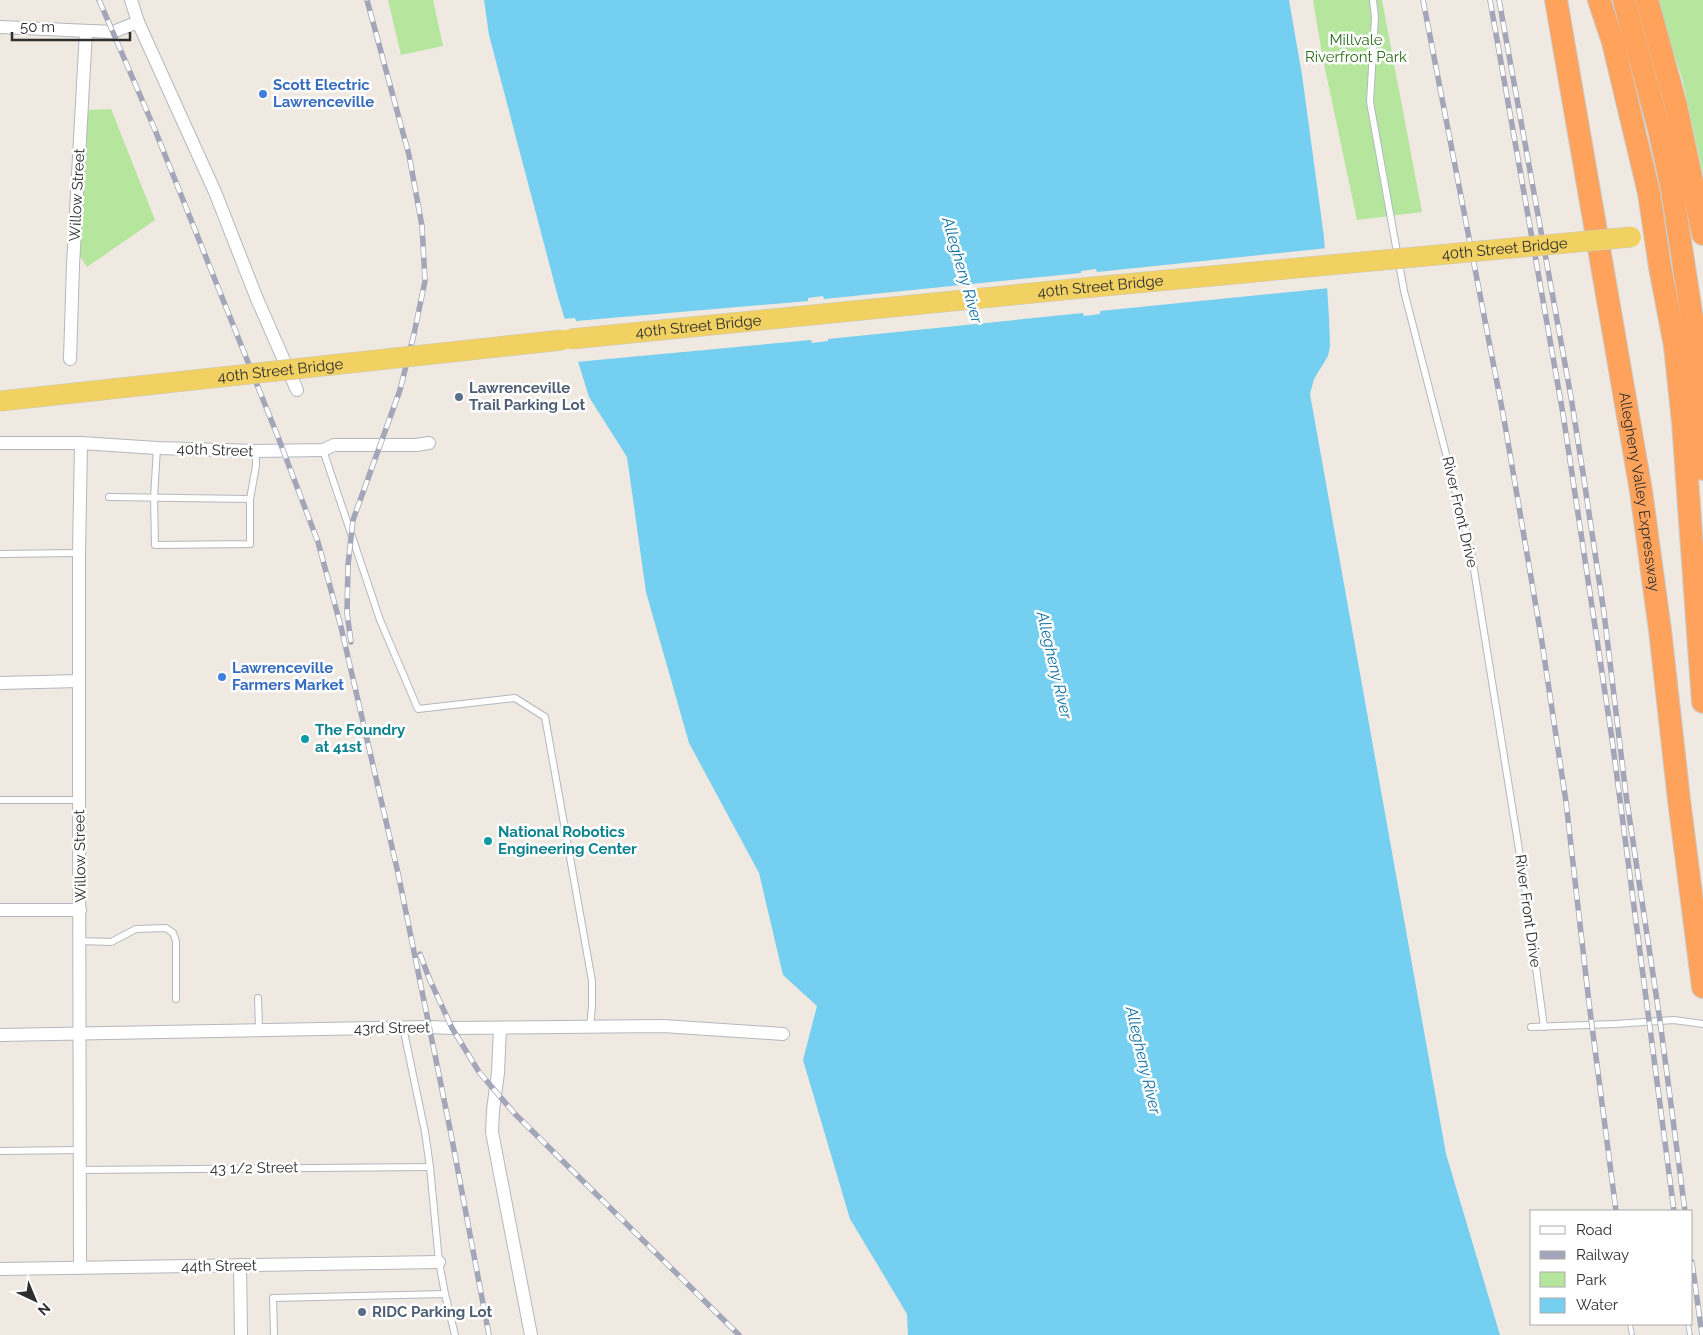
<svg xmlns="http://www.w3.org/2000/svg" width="1703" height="1335" font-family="Raleway,sans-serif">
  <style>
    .green { fill: #b6e59e }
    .water { fill: #75cff0 }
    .pier { fill: #efe9e1 }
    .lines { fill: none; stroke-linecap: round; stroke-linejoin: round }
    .lane-casing { stroke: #b4b7c1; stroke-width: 8 }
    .street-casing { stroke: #b4b7c1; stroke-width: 14 }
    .highway-casing { stroke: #c9c9c9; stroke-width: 24 }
    .lane { stroke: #fff; stroke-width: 6 }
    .street { stroke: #fff; stroke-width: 12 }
    .highway { stroke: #ffa35c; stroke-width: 22 }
    .rail-casing { stroke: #a3a6b8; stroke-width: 5.5 }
    .rail { stroke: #fff; stroke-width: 4; stroke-dasharray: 11; stroke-linecap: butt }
    .primary-bridge-casing { stroke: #c9c9c9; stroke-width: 21; stroke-linecap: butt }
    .primary-bridge { stroke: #f2d163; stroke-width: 20 }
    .shop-dot { fill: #3f7fe0; stroke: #fff; stroke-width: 2 }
    .service-dot { fill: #5c6f8a; stroke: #fff; stroke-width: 2 }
    .culture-dot { fill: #0f9aa8; stroke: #fff; stroke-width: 2 }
    .labels { text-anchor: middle; stroke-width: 5; stroke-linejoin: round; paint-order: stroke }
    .park-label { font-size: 15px; fill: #2c6e1b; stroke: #fff }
    .shop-label { font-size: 15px; font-weight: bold; fill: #366cbe; stroke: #fff; text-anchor: start }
    .street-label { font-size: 15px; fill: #2e2e2e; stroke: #fff }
    .service-label { font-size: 15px; font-weight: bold; fill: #4e5e75; stroke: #fff; text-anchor: start }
    .culture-label { font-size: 15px; font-weight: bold; fill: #0d838f; stroke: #fff; text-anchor: start }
    .water-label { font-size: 16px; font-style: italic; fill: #0d6fa3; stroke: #fff }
  </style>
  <rect width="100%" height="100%" fill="#efe9e1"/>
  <g class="green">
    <path d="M388,0H433L443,46L401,55Z"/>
    <path d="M1313,0H1382L1422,212L1357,220L1323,59Z"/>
    <path d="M1657,0H1703V174L1683,82Z"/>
    <path d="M111,109L155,220L87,267L79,255L87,110Z"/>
  </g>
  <path class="water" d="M484,0H1289L1302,75L1324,237L1329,318L1330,347L1328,356L1314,379L1310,394L1446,1154L1500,1335H908L907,1314L850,1219L803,1060L817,1006L783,975L759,873L689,743L646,592L627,457L589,397L558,297L489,35Z"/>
  <path class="pier" d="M1328,248L1330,288L1100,311V314L1084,316L1083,313L828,339V341L812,343L811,340L576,362L562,319L575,318L576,321L808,301V298L823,296L824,299L1081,273V271L1096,269L1097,272Z"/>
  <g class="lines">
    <g class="lane-casing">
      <g id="lane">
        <path d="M1373,0L1375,17L1370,102L1404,291L1471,551L1526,893L1544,1027"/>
        <path d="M157,448L154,498L155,545L250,544V499L256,466V451"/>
        <path d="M323,450L380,620L418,709L515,698L545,717L592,981V1006L590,1027"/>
        <path d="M109,497L250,499"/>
        <path d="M0,554L79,553"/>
        <path d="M0,800H79"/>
        <path d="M80,941L111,942L136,929L166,928L173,933L176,941V999"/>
        <path d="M258,998L259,1030"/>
        <path d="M403,1027L425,1132L430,1167L439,1262L445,1294L455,1335"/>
        <path d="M1531,1027L1615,1024L1674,1020L1703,1024"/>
        <path d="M0,1151L79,1150"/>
        <path d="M79,1170L430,1167"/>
        <path d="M274,1335L273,1298L445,1294"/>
      </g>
    </g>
    <g class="street-casing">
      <g id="street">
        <path d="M131,0L138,22L215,192L257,299L297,390"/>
        <path d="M0,27L113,32L138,22"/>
        <path d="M70,359L73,265L86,31"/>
        <path d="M0,443H81L157,448L256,451L323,450L334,445H416L429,443"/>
        <path d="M0,683L79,681"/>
        <path d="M0,910H80"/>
        <path d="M500,1028L498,1073L493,1110L492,1132L531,1335"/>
        <path d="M0,1035L429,1027L452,1028L663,1026L783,1034"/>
        <path d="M240,1265L241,1335"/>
        <path d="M80,1268L79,800V553L81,443"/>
        <path d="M0,1269L439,1262"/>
      </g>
    </g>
    <g class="highway-casing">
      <g id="highway">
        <path id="s1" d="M1556,0L1641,491L1660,630L1679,800L1703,987"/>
        <path d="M1599,0L1613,42L1649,193L1660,267L1675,346L1683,422L1703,702"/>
        <path d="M1624,0L1659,129L1672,189L1695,338L1703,469"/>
        <path d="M1647,0L1676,106L1703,234"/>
      </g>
    </g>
    <use href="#lane" class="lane"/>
    <use href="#street" class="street"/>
    <use href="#highway" class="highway"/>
    <g class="rail-casing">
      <g id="rail">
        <path d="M99,0L155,130L278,437L318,542L341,627L398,873L451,1134L489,1335"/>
        <path d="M1423,0L1504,419L1541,636L1566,802L1589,1003L1616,1211"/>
        <path d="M1490,0L1563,414L1612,739L1674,1211"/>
        <path d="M1499,0L1571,397L1583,473L1604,613L1626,795L1660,1021L1685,1211"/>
        <path d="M351,642L347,613L348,565L353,520L400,390L414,334L425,281L422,226L409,155L367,0"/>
        <path d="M420,954L429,978L452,1028L479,1072L515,1114L739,1335"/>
        <path d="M1692,1262L1702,1335"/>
        <path d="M1630,1324L1632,1335"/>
        <path d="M1688,1324L1690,1335"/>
      </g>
    </g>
    <use href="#rail" class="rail"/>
    <g class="primary-bridge-casing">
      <g id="primary-bridge">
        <path id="s2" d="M571,339L1093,287L1631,237"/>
        <path id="s3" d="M0,401L562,340"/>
      </g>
    </g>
    <use href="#primary-bridge" class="primary-bridge"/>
  </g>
  <g class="shop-dot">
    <circle cx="263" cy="94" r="5"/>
    <circle cx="222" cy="677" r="5"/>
  </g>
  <g class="service-dot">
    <circle cx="459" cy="397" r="5"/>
    <circle cx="362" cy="1312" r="5"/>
  </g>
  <g class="culture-dot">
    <circle cx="305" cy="739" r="5"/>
    <circle cx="488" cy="841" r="5"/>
  </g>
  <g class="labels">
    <g class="park-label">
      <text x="1356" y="45">Millvale<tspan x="1356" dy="17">Riverfront Park</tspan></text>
    </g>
    <g class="shop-label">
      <text x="273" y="90">Scott Electric<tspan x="273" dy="17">Lawrenceville</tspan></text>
      <text x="232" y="673">Lawrenceville<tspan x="232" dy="17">Farmers Market</tspan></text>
    </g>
    <g class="street-label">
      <text transform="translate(77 195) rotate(-87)" y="5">Willow Street</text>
      <text dy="5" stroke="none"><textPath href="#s2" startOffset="938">40th Street Bridge</textPath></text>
      <text dy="5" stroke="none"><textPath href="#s2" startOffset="532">40th Street Bridge</textPath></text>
      <text dy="5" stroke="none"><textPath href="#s2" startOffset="128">40th Street Bridge</textPath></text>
      <text dy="5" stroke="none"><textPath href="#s3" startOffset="282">40th Street Bridge</textPath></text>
      <text transform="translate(215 450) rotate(2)" y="5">40th Street</text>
      <text dy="5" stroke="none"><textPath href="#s1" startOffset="499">Allegheny Valley Expressway</textPath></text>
      <text transform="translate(1460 512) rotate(77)" y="5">River Front Drive</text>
      <text transform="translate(80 856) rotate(-91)" y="5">Willow Street</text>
      <text transform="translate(1528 911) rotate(82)" y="5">River Front Drive</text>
      <text transform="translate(392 1028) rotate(-1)" y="5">43rd Street</text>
      <text transform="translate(254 1168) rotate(-1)" y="5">43 1/2 Street</text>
      <text transform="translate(219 1266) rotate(-1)" y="5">44th Street</text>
    </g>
    <g class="service-label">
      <text x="469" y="393">Lawrenceville<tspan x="469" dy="17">Trail Parking Lot</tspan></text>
      <text x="372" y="1317">RIDC Parking Lot</text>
    </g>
    <g class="culture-label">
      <text x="315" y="735">The Foundry<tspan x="315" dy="17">at 41st</tspan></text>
      <text x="498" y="837">National Robotics<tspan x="498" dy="17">Engineering Center</tspan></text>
    </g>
    <g class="water-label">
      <text transform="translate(963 270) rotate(74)" y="6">Allegheny River</text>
      <text transform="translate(1055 665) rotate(77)" y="6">Allegheny River</text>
      <text transform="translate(1144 1060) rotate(77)" y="6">Allegheny River</text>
    </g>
  </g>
  <rect x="1530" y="1210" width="162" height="115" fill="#ffffff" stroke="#ababab"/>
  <rect x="1540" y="1226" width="25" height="8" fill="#ffffff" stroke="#ababab"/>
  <text x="1576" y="1235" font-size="15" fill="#2e2e2e">Road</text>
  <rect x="1540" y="1251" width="25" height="8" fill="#a3a6b8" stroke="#ababab"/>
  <text x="1576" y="1260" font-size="15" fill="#2e2e2e">Railway</text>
  <rect x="1540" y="1272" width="25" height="15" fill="#b6e59e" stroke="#ababab"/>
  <text x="1576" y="1285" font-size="15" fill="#2e2e2e">Park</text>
  <rect x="1540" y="1298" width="25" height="15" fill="#75cff0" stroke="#ababab"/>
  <text x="1576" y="1310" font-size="15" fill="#2e2e2e">Water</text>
  <g transform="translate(35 1300) rotate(136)" stroke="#ffffff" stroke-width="4" paint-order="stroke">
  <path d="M0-4L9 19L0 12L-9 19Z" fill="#2e2e2e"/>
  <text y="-8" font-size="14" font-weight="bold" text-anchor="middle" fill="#2e2e2e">N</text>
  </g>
  <path d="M12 32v8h118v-8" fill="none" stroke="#2e2e2e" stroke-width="2.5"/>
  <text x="20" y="32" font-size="15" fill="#2e2e2e" stroke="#ffffff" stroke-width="4" paint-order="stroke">50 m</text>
</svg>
